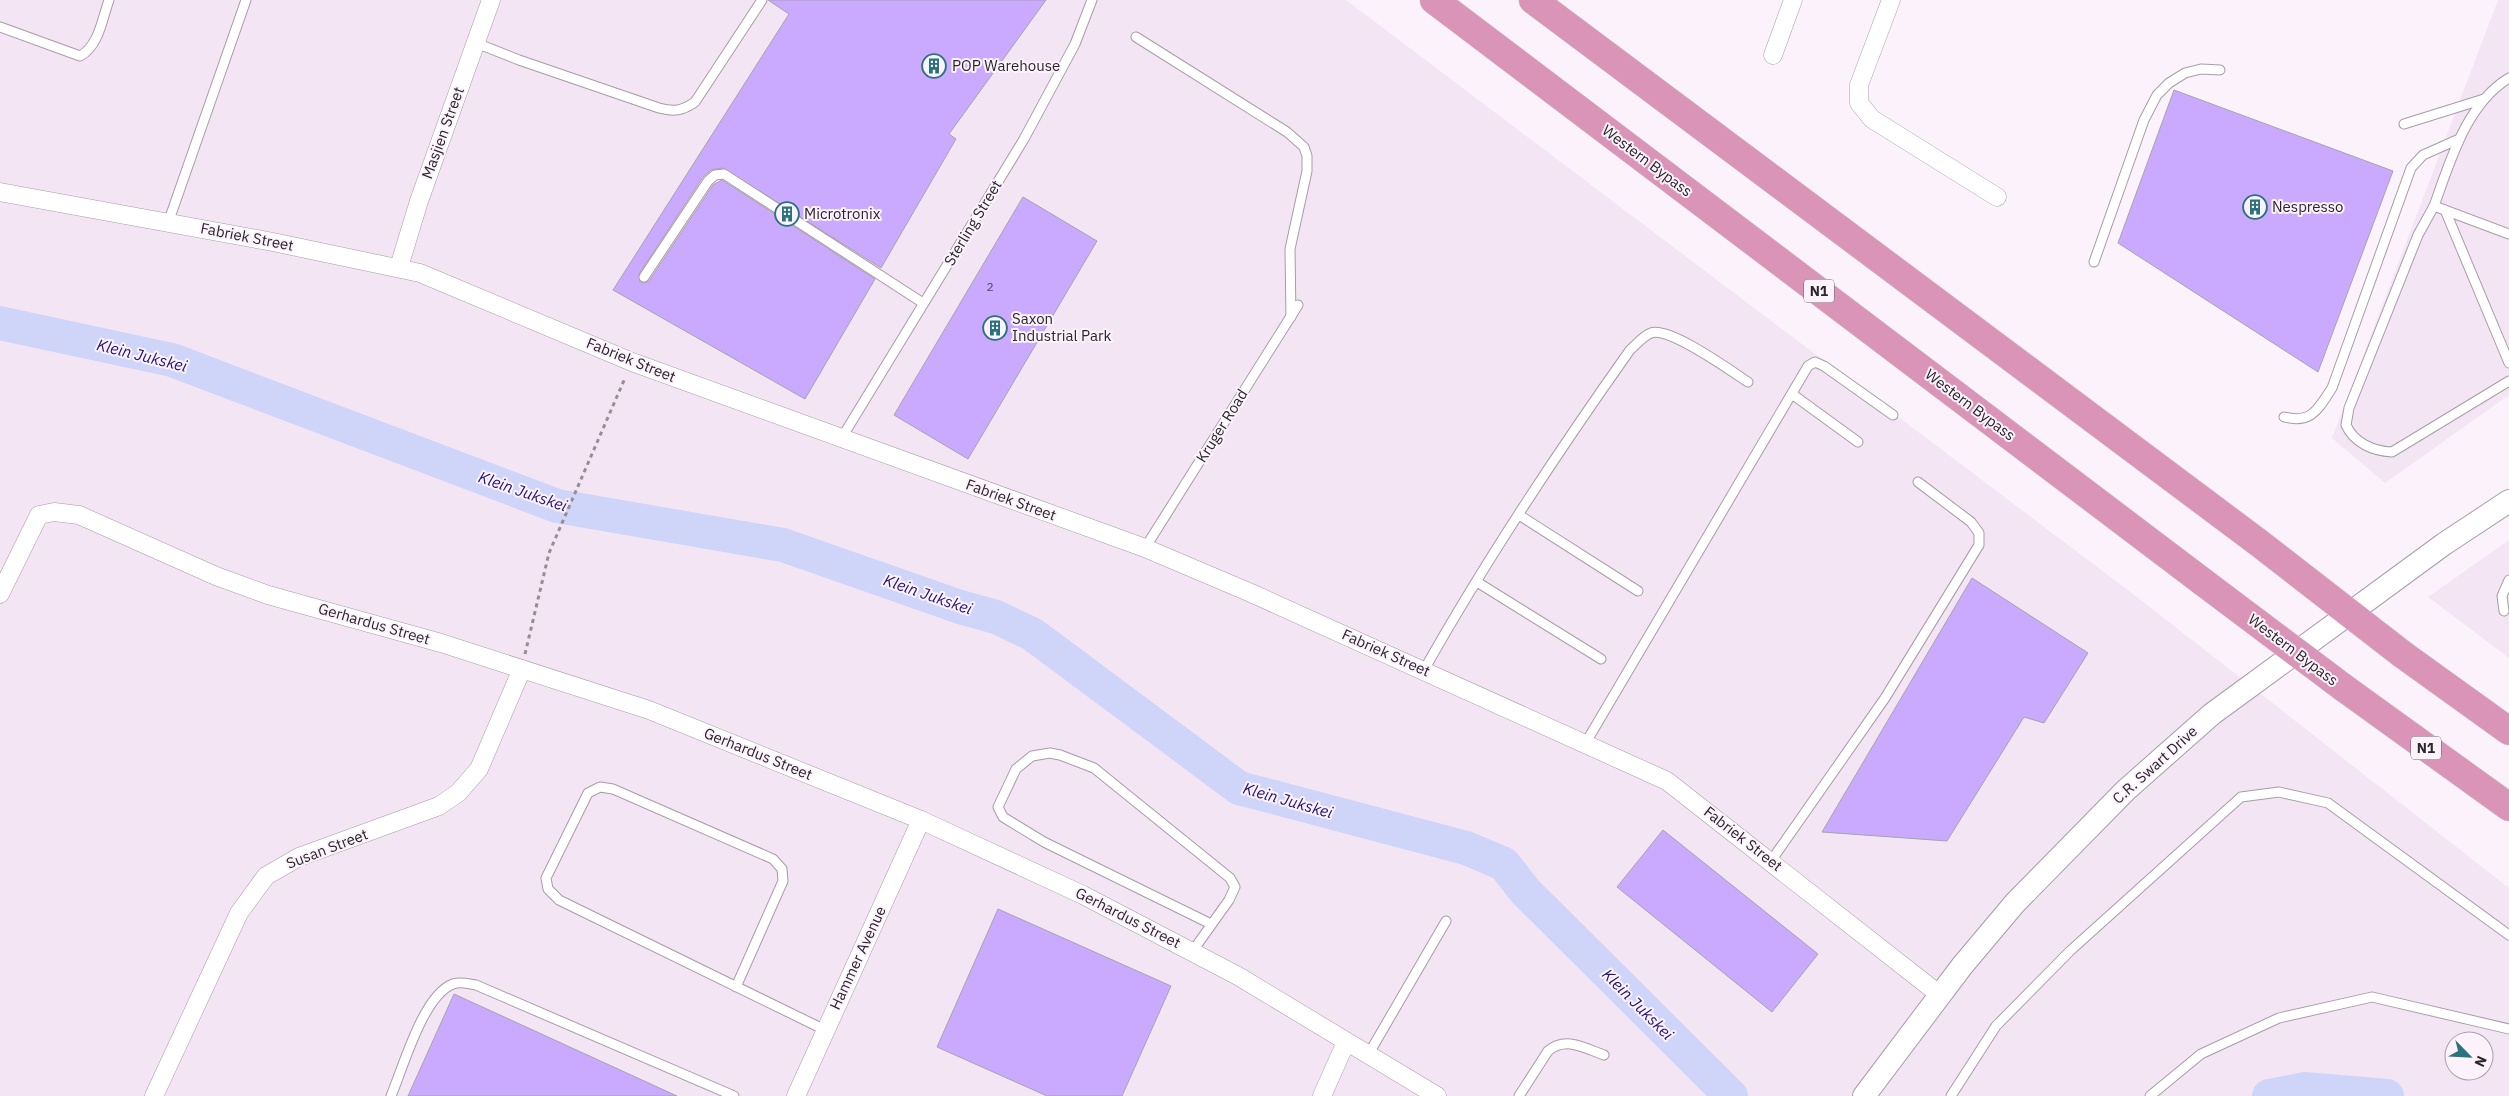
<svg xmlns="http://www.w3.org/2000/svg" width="2509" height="1096" font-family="'IBM Plex Sans',sans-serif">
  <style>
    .built { fill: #f4e5f5; fill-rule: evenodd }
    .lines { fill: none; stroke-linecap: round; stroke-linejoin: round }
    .river { stroke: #cfd5f8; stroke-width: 34 }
    .building { fill: #caaafe; stroke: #a6a3ae }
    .service-casing { stroke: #a69da6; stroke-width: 11 }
    .minor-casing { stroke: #a69da6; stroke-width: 19 }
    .tertiary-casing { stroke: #a69da6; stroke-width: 24 }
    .motorway-casing { stroke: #d4d4d4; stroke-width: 29 }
    .path { stroke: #958e95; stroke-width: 3; stroke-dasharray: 4 4; stroke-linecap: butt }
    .service { stroke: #fff; stroke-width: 9 }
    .minor { stroke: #fff; stroke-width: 18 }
    .tertiary { stroke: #fff; stroke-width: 22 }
    .motorway { stroke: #d994b7; stroke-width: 28 }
    .motorway-bridge-casing { stroke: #d4d4d4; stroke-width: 29; stroke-linecap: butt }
    .motorway-bridge { stroke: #d994b7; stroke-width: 28 }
    .labels { text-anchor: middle; stroke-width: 4; stroke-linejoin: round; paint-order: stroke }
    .number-label { font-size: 12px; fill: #52475f }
    .shield { fill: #fcf2fc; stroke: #696369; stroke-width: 1 }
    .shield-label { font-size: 14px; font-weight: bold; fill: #2a262a }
    .poi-label { font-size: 15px; fill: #2a262a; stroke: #fcf2fc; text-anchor: start }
    .street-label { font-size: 15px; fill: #2a262a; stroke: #fcf2fc }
    .water-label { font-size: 16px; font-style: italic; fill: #211374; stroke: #fcf2fc }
  </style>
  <rect width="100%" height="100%" fill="#fcf2fc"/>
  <g class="built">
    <path d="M0,0H1346L2137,597L2509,888V1096H0ZM2454,1041H2484V1071H2454Z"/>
    <path d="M2498,0H2509V395L2385,483L2332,438Z"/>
    <path d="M2509,540V658L2428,597Z"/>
  </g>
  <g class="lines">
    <g class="river">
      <path d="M0,323L172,360L557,506L783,545L960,607L996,617L1032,634L1239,788L1466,848L1504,864L1525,891L1731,1096"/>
      <path d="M2269,1096L2305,1089L2387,1096"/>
    </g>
  </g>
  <g class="building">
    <path d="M768,0H1046L949,134L956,139L881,268L723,168L711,170L703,177L639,274L640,282L644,283L649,281L713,185L722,180L875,279L805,399L613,290L789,14Z"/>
    <path d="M2174,90L2393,171L2318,372L2118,243Z"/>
    <path d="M1023,197L1097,241L968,459L894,415Z"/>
    <path d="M1972,578L2088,653L2044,723L2024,717L1947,841L1822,832Z"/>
    <path d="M1663,830L1818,954L1772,1012L1617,887Z"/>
    <path d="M998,909L1171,986L1122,1096H1047L937,1047Z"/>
    <path d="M454,994L677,1096H408Z"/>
  </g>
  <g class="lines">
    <g class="service-casing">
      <g id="service">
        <path d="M0,27L80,56C99,46 102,19 109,0"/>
        <path d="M1136,37L1287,132L1304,147L1307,156V171L1290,249L1291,317"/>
        <path d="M476,43L519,60L659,108C674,112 682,111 695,102L762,0"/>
        <path d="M2509,78C2466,104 2450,162 2434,206L2509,234"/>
        <path d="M2404,124L2484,99"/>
        <path d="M2434,206L2418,235L2349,408L2346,425C2354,443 2373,451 2392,452L2509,381"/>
        <path d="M2445,210L2509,363"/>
        <path d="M168,223L246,0"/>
        <path d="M2094,262L2144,120L2157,95L2169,83L2185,73L2201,69L2220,70"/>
        <path d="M644,277L708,181L715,175L724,174L923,303"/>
        <path d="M1792,394L1858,442"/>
        <path d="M2284,417C2312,424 2318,409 2332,388L2411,168L2423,155L2459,139"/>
        <path d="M841,439L1024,139L1075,44L1092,0"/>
        <path d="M1519,515L1638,591"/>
        <path d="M1145,548L1298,305"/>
        <path d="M1477,582L1601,659"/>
        <path d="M2504,611L2502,596L2509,580"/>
        <path d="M1424,670C1486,560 1557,453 1630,350C1636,345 1643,336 1651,333C1669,326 1731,371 1748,382"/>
        <path d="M1585,744L1808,366L1815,362L1824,366L1893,415"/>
        <path d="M1771,861L1885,698L1979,545V533L1971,522L1918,482"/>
        <path d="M1192,952L1229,900L1235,887L1230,878L1094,768L1060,755L1050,753L1032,756L1016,769L998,807L1003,817L1044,842L1211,924"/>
        <path d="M736,987L783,881L782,869L773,859L613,789L600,787L588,793L546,878L548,889L559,900L825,1030"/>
        <path d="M1368,1055L1446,921"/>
        <path d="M391,1096C403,1068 423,995 453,984C461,981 468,984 476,985L734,1096"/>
        <path d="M1519,1096L1548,1051C1566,1036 1584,1048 1604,1055"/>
        <path d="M1951,1096L1996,1026L2070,951L2241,797L2279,792L2328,803L2509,935"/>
        <path d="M2150,1096L2201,1054L2279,1018L2372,997L2509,1029"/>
      </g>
    </g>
    <g class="minor-casing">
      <g id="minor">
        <path d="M1891,0L1859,85V103L1872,119L1997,197"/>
        <path d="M1773,55L1793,0"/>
        <path d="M0,192L273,242L420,273L632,362L1145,548L1251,593L1667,781L1940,995"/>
        <path d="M399,267L419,201L491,0"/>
        <path d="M0,594L39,515L54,512L79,515L216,576L268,595L441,643L649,710L921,820L1083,895L1238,976L1437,1096"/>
        <path d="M154,1096L239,913L266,876L299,857L439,806L458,793L479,769L522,669"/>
        <path d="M796,1096L921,820"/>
        <path d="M1322,1096L1346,1042"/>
      </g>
    </g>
    <g class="tertiary-casing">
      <path id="tertiary" d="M1864,1096L1962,966L2015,903L2126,790L2212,714L2444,544L2509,501"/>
    </g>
    <g class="motorway-casing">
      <g id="motorway">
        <path d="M1434,0L2203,582"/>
        <path d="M1533,0L2259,543"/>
        <path d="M2402,654L2509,731"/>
        <path d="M2344,688L2509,807"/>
      </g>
    </g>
    <path class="path" d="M525,654L549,553L625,378"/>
    <use href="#service" class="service"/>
    <use href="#minor" class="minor"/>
    <use href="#tertiary" class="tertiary"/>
    <use href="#motorway" class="motorway"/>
    <g class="motorway-bridge-casing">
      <g id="motorway-bridge">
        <path d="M2259,543L2402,654"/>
        <path d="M2203,582L2344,688"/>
      </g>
    </g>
    <use href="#motorway-bridge" class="motorway-bridge"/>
  </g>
  <defs>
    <g id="building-ring" transform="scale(1.25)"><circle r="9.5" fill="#fcf2fc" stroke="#2a727c" stroke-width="1.5"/><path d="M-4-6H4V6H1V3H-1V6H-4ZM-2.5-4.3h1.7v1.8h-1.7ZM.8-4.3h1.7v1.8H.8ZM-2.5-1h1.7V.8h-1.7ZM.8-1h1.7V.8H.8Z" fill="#2a727c"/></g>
  </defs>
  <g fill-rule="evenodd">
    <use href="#building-ring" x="934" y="66"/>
    <use href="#building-ring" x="2255" y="207"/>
    <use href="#building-ring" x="787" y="214"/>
    <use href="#building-ring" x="995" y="328"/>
  </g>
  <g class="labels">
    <g class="number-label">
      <text x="990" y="291">2</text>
    </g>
    <g class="shield">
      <rect x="1804" y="279.5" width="30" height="23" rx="4"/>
      <rect x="2411" y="736.5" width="30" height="23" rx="4"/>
    </g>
    <g class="shield-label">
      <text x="1819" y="296">N1</text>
      <text x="2426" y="753">N1</text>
    </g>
    <g class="poi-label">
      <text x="952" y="71">POP Warehouse</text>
      <text x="2272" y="212">Nespresso</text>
      <text x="804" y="219">Microtronix</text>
      <text x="1012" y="324">Saxon<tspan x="1012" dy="17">Industrial Park</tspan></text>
    </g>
    <g class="street-label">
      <text transform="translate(443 133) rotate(-70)" y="5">Masjien Street</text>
      <text transform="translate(1647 161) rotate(37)" y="5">Western Bypass</text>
      <text transform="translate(973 223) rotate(-59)" y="5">Sterling Street</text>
      <text transform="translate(247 237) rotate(11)" y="5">Fabriek Street</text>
      <text transform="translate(631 360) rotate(22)" y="5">Fabriek Street</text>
      <text transform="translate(1970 405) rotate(37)" y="5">Western Bypass</text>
      <text transform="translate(1222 426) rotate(-58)" y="5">Kruger Road</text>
      <text transform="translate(1011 500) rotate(20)" y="5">Fabriek Street</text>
      <text transform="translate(374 624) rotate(16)" y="5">Gerhardus Street</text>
      <text transform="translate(2293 650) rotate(37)" y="5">Western Bypass</text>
      <text transform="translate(1386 653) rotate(24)" y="5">Fabriek Street</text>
      <text transform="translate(758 754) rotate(22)" y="5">Gerhardus Street</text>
      <text transform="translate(2155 765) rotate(-42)" y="5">C.R. Swart Drive</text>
      <text transform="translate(1743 839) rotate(38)" y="5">Fabriek Street</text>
      <text transform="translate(327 849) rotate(-21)" y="5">Susan Street</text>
      <text transform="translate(1128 918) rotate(27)" y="5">Gerhardus Street</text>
      <text transform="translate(858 958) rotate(-65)" y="5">Hammer Avenue</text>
    </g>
    <g class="water-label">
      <text transform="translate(142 355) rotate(14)" y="6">Klein Jukskei</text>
      <text transform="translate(523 491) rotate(19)" y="6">Klein Jukskei</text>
      <text transform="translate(928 594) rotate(19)" y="6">Klein Jukskei</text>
      <text transform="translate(1288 800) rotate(16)" y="6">Klein Jukskei</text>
      <text transform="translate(1638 1004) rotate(45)" y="6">Klein Jukskei</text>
    </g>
  </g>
  <g transform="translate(2469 1056) rotate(114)"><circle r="24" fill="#fcf2fc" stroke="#a8a0a8"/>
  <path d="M0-4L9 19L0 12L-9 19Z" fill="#2a727c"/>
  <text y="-8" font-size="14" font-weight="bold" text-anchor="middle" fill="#2a262a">N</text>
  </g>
</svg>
